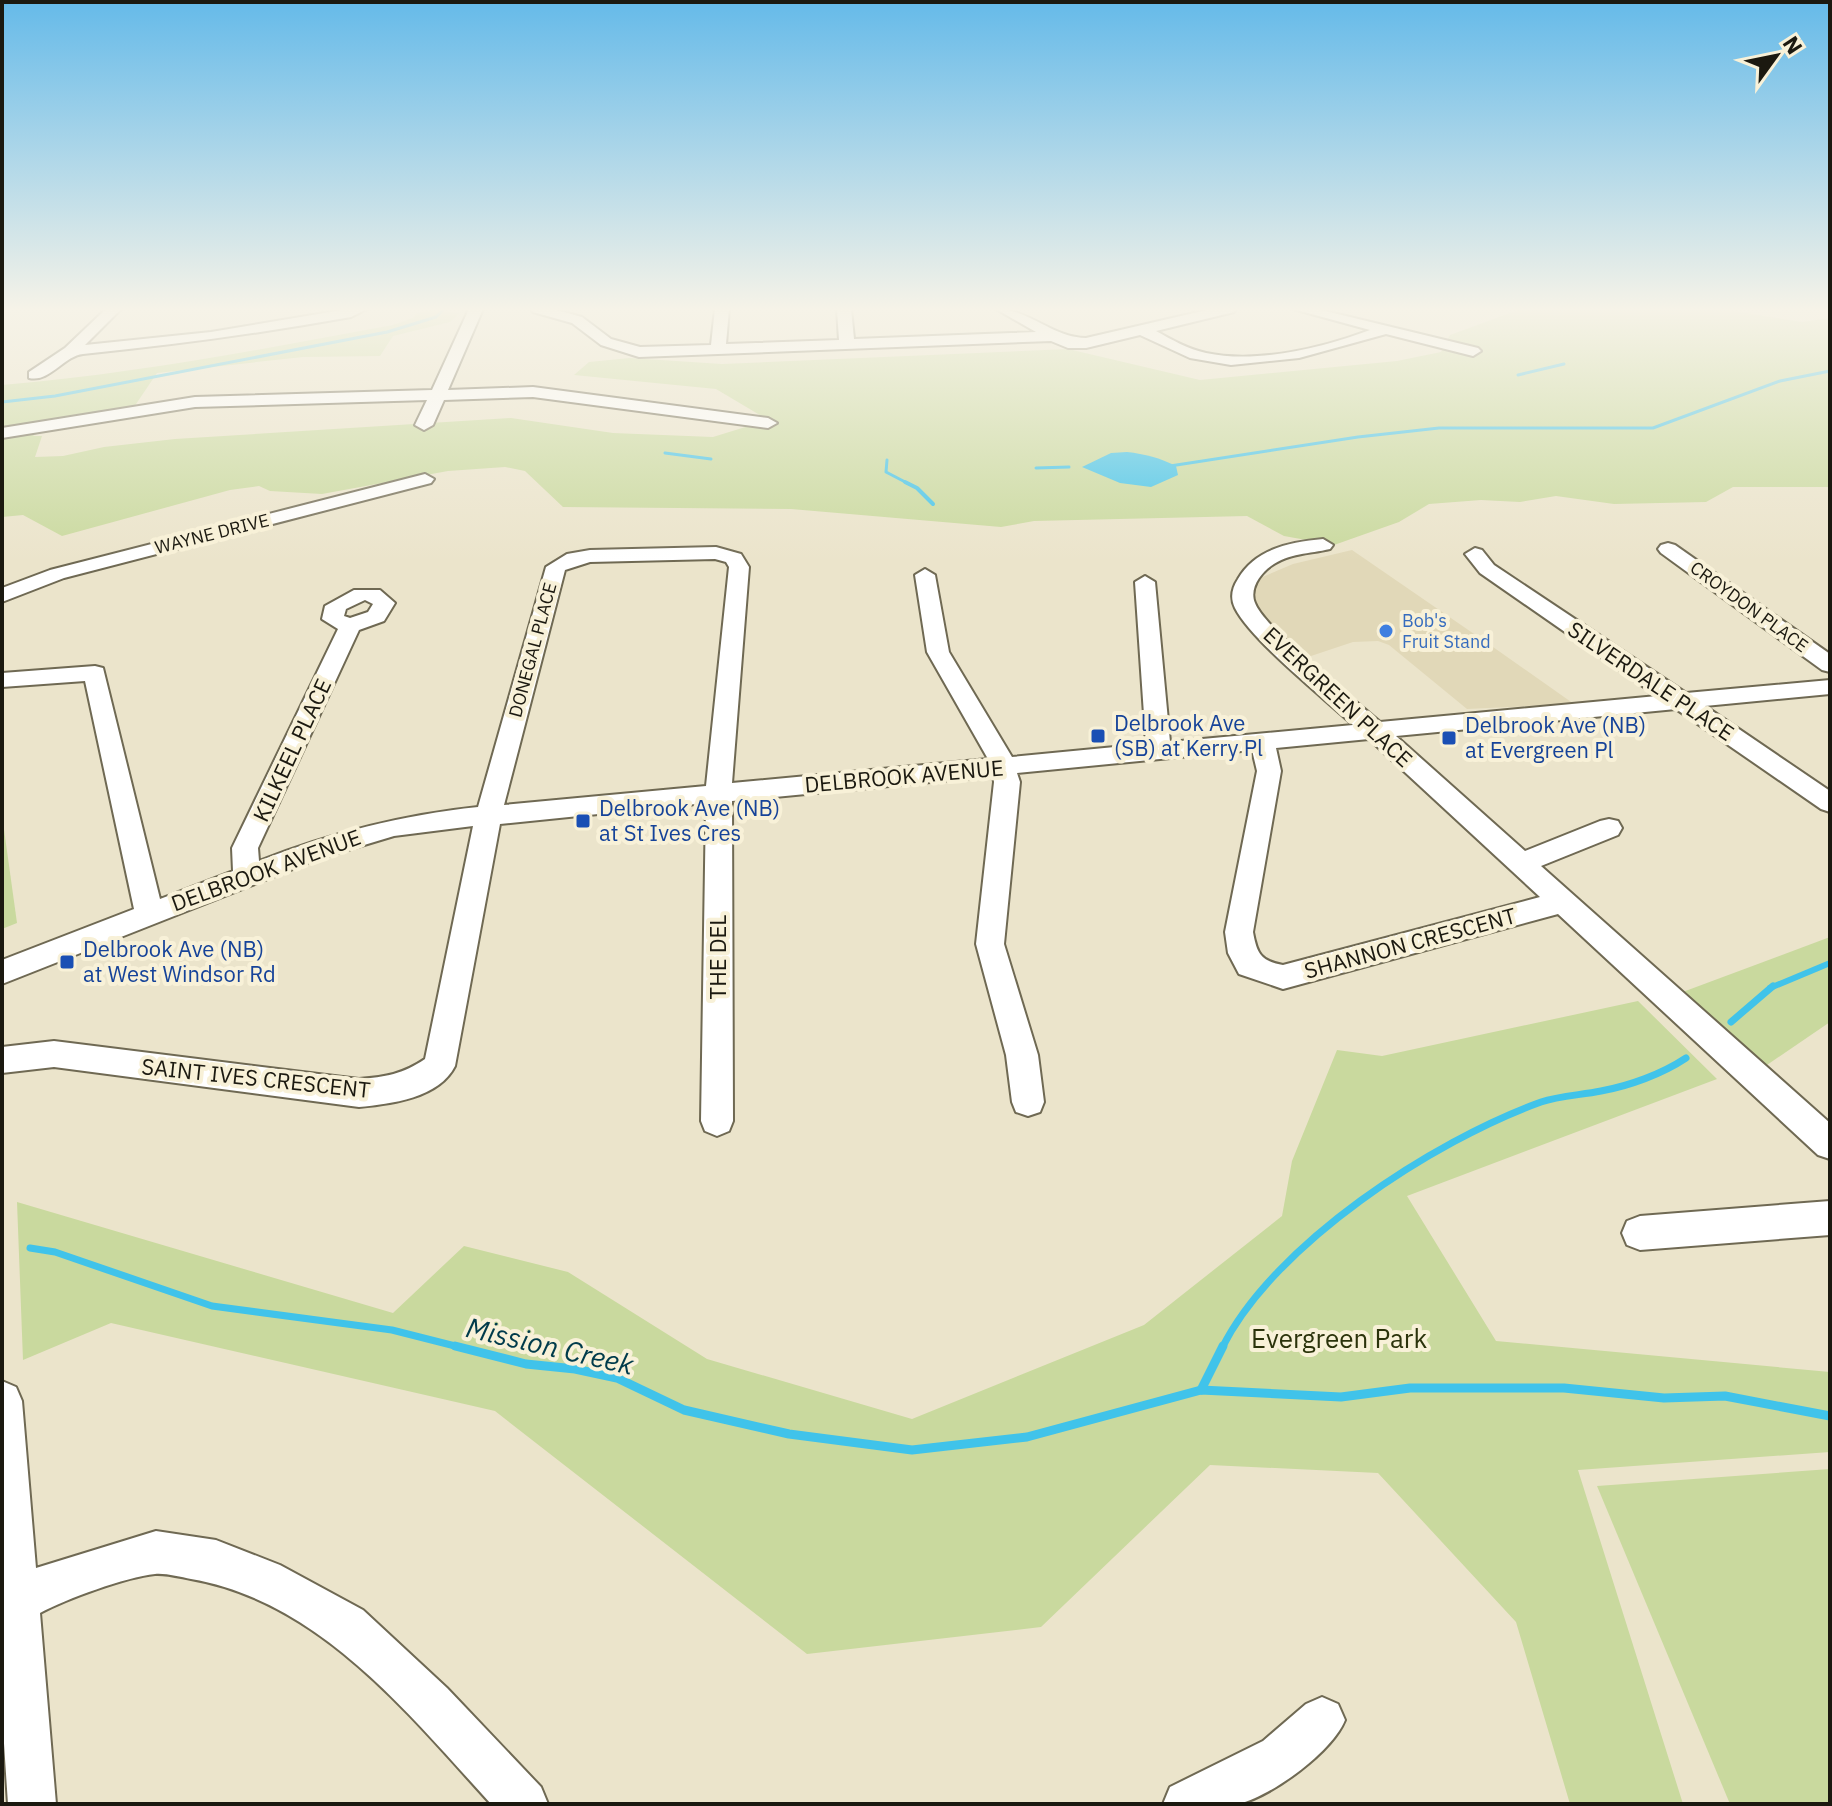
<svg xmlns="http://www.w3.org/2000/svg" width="1832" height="1806" font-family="'IBM Plex Sans',sans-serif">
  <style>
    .built { fill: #e1d8b8 }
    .green { fill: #c9d99e }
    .water { fill: #40c3ea }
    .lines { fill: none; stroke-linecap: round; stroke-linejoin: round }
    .stream-far4 { stroke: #40c3ea; stroke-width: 3 }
    .stream-far3 { stroke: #40c3ea; stroke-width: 4 }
    .stream-far2 { stroke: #40c3ea; stroke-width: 6 }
    .stream-far1 { stroke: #40c3ea; stroke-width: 7 }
    .stream { stroke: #40c3ea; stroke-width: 9 }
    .minor-casing { stroke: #6f6953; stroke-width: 4 }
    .minor { fill: #fff; fill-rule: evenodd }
    .shop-dot { fill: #3f7fe0; stroke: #f8f1d8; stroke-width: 3 }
    .transit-dot { fill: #1a4fb4; stroke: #f8f1d8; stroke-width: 3 }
    .labels { text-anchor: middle; stroke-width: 8; stroke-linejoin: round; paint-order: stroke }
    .far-street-label { font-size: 18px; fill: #1b1910; stroke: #f8f1d8 }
    .far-shop-label { font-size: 18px; fill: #366cbe; stroke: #f8f1d8; text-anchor: start }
    .street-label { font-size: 22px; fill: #1b1910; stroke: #f8f1d8 }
    .transit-label { font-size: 22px; fill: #164399; stroke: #f8f1d8; text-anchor: start }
    .near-park-label { font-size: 26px; fill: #2b330b; stroke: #f8f1d8 }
    .near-water-label { font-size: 28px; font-style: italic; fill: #003b4b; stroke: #f8f1d8 }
  </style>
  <rect width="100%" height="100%" fill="#ebe4cb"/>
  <path class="built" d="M1352,550L1493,647L1574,704L1467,709L1389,645L1378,641L1353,642L1305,658L1245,607L1246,584L1293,564Z"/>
  <g class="green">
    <path d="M1521,309H1720L1802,322L1830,318V487H1733L1706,502L1614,504L1556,496L1520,502L1481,500L1429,504L1399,522L1334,545L1284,536L1247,516L1034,521L1001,527L791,509L563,507L525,471L505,467L448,471L322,494L270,491L259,486L230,490L62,536L23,515L2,517V439L40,432L33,436H42L35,457L63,456L104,447L175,439L511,418L613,433L713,437L768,420L716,389L574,375L589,362L630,358L722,364L1068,349L1200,380L1397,361L1441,352L1450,335Z"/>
    <path d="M432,310L460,313L450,322L393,336L380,356L303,357L157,373L134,407L2,428V385C134,374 263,349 393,325L413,318L417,313Z"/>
    <path d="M2,815L17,923L2,929Z"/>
    <path d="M1830,937V1022L1764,1067L1680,993Z"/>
    <path d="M1638,1001L1717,1079L1407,1196L1496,1341L1830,1372V1452L1578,1470L1683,1804H1570L1516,1622L1378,1473L1210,1465L1041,1627L807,1654L495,1411L111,1323L23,1360L17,1202L393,1313L464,1246L568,1272L707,1359L912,1419L1144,1325L1282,1216L1292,1161L1337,1050L1382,1056Z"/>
    <path d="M1830,1469V1804H1730L1597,1486Z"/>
  </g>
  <path class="water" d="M1127,452C1145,454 1160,458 1176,466L1178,475L1151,487L1120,483L1082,467L1111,453Z"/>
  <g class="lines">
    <g class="stream-far4">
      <path d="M1518,375L1564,364"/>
      <path d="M2,402L55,396L387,332L436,317L444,309"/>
      <path d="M665,453L711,459"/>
      <path d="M887,460L886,472L909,484"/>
      <path d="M1170,466L1358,437L1439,428H1653L1780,381L1830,371"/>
      <path d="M1036,468L1069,467"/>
    </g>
    <path class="stream-far3" d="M905,482L917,488L933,504"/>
    <path class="stream-far2" d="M1770,988L1830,963"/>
    <g class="stream-far1">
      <path d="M1731,1022L1773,986"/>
      <path d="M30,1248L55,1252L212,1306L392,1330L463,1348"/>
      <path d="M1222,1348C1274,1244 1433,1141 1541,1102C1559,1096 1581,1095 1601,1091C1629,1086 1662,1074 1686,1058"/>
    </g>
    <g class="stream">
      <path d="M455,1346L526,1364L575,1369L617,1378L684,1410L789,1434L912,1450L1027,1437L1201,1390L1341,1397L1410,1388H1564L1664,1398L1725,1396L1830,1416"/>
      <path d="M1201,1390L1223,1346"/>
    </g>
    <g class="minor-casing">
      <g id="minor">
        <path d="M106,309H121L85,345L211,332L348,309H367L351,317C262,333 173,345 83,354C64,356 49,383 29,378V372L65,348Z"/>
        <path d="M469,309H483L448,390L533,387L768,418L777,423L768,428L533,397L444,400L433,425L424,430L415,425L427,400L195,407L2,438V428L195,397L432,390Z"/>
        <path d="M531,309H553L582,317L611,339L640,347L711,345L715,309H729L726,344L839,340L837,309H851L854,339L1036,332L996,309C1029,309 1053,338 1086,338L1211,309H1236L1234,312L1156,331C1172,340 1188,349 1206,353C1257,364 1322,348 1370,330L1293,309H1317L1478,348L1481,351L1473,356L1386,334L1299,358L1231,365L1190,358L1140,335L1086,348H1068L1051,341L639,357L601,345L572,323L533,312Z"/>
        <path d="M425,474L434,479L431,483L64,578L2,602V588L50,570Z"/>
        <path d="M1323,539L1333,545L1330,549C1309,554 1289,553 1271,566C1260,574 1249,589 1255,603C1264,628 1355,700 1380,722L1657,696L1480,573L1465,554L1475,548L1482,550L1494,565L1686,693L1830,680V694L1705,706L1830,791V812L1821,809L1676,709L1396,736L1525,851L1600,821L1609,819L1618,821L1622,828L1618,835L1541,866L1830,1123V1159L1818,1155L1558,914L1283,989L1239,974L1228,953L1225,932L1257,771L1252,750L1017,773L1020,782L1004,944L1038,1055L1044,1102L1040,1112L1028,1116L1016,1112L1012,1102L1006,1055L976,944L994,782L993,776L732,801L733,1121L729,1131L717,1136L705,1131L701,1121L706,803L500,824L455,1066C439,1098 391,1104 359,1107L54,1067L2,1073V1047L54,1041L359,1079C385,1077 403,1074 425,1059L473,826L394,836L321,858L2,984V960L134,909L85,681L2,687V673L95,666L103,668L160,899L233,871L232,848L338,629L322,619L325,606L354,590H380L395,603L384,621L359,630L258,848L259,861C331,833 402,815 478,807L546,567L567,554L590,550L716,547L741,554L749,567L732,783L988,759L927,652L915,575L925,569L935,575L949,652L1012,757L1146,744L1135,582L1145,576L1155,582L1170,742L1353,725C1324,698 1251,640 1235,608C1230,598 1232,588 1238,579C1255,549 1290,542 1323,539ZM715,559L726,562L729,567L706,786L504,805L565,570L590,562ZM365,600L373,604L368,612L350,618L344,616L346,609ZM1369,739L1540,897L1283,965C1261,961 1257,954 1253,932L1281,771L1276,748Z"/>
        <path d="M1668,543L1675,545L1830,654V672L1822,670L1661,553L1658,549L1661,545Z"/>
        <path d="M1830,1201V1235L1640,1250L1627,1245L1622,1233L1627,1221L1640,1216Z"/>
        <path d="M2,1381L16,1387L22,1401L36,1568L156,1531L216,1540L280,1565L363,1610L447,1688L541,1787L548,1804H491C408,1713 319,1601 191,1579C180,1577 166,1573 155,1574C126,1577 66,1599 40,1613L56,1804H8L2,1713Z"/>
        <path d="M1322,1697L1338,1704L1345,1720C1332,1752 1273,1795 1239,1804C1219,1806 1184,1804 1163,1804L1170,1787L1263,1741L1306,1704Z"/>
      </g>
    </g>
    <use href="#minor" class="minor"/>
  </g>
  <linearGradient id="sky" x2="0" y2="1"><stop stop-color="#65bae9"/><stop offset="0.55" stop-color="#f6f3e8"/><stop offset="1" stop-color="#f6f3e8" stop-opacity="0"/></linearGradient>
  <rect width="1832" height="562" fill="url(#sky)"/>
  <circle class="shop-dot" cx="1386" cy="631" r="8"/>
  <g class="transit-dot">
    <rect x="1090" y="728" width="16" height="16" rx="4"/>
    <rect x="1441" y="730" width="16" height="16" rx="4"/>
    <rect x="575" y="813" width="16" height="16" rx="4"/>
    <rect x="59" y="954" width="16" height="16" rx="4"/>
  </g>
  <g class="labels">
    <g class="far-street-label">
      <text transform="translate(212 534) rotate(-14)" y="6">WAYNE DRIVE</text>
      <text transform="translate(1749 607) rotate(36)" y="6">CROYDON PLACE</text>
      <text transform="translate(533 650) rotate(-75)" y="6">DONEGAL PLACE</text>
    </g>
    <g class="far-shop-label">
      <text x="1402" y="627">Bob's<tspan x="1402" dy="21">Fruit Stand</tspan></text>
    </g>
    <g class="street-label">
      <text transform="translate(1651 681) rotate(34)" y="8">SILVERDALE PLACE</text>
      <text transform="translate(1338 697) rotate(43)" y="8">EVERGREEN PLACE</text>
      <text transform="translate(292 750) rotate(-65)" y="8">KILKEEL PLACE</text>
      <text transform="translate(904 776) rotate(-5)" y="8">DELBROOK AVENUE</text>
      <text transform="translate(266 870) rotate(-20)" y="8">DELBROOK AVENUE</text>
      <text transform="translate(1410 943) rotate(-15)" y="8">SHANNON CRESCENT</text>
      <text transform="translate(718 957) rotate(-90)" y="8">THE DEL</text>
      <text transform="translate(256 1078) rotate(6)" y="8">SAINT IVES CRESCENT</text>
    </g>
    <g class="transit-label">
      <text x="1114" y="731">Delbrook Ave<tspan x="1114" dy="25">(SB) at Kerry Pl</tspan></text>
      <text x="1465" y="733">Delbrook Ave (NB)<tspan x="1465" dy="25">at Evergreen Pl</tspan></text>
      <text x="599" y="816">Delbrook Ave (NB)<tspan x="599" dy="25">at St Ives Cres</tspan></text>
      <text x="83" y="957">Delbrook Ave (NB)<tspan x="83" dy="25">at West Windsor Rd</tspan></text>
    </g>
    <g class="near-park-label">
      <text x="1339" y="1348">Evergreen Park</text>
    </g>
    <g class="near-water-label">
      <text transform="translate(550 1346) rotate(13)" y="10">Mission Creek</text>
    </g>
  </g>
  <rect width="1832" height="1806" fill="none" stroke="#1b1910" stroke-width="8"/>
  <g transform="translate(1776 56) rotate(57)" stroke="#f8f1d8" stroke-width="6" paint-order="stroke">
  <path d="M0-6L14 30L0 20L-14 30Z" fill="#1b1910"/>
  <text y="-12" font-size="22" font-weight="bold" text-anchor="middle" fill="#1b1910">N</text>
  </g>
</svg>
